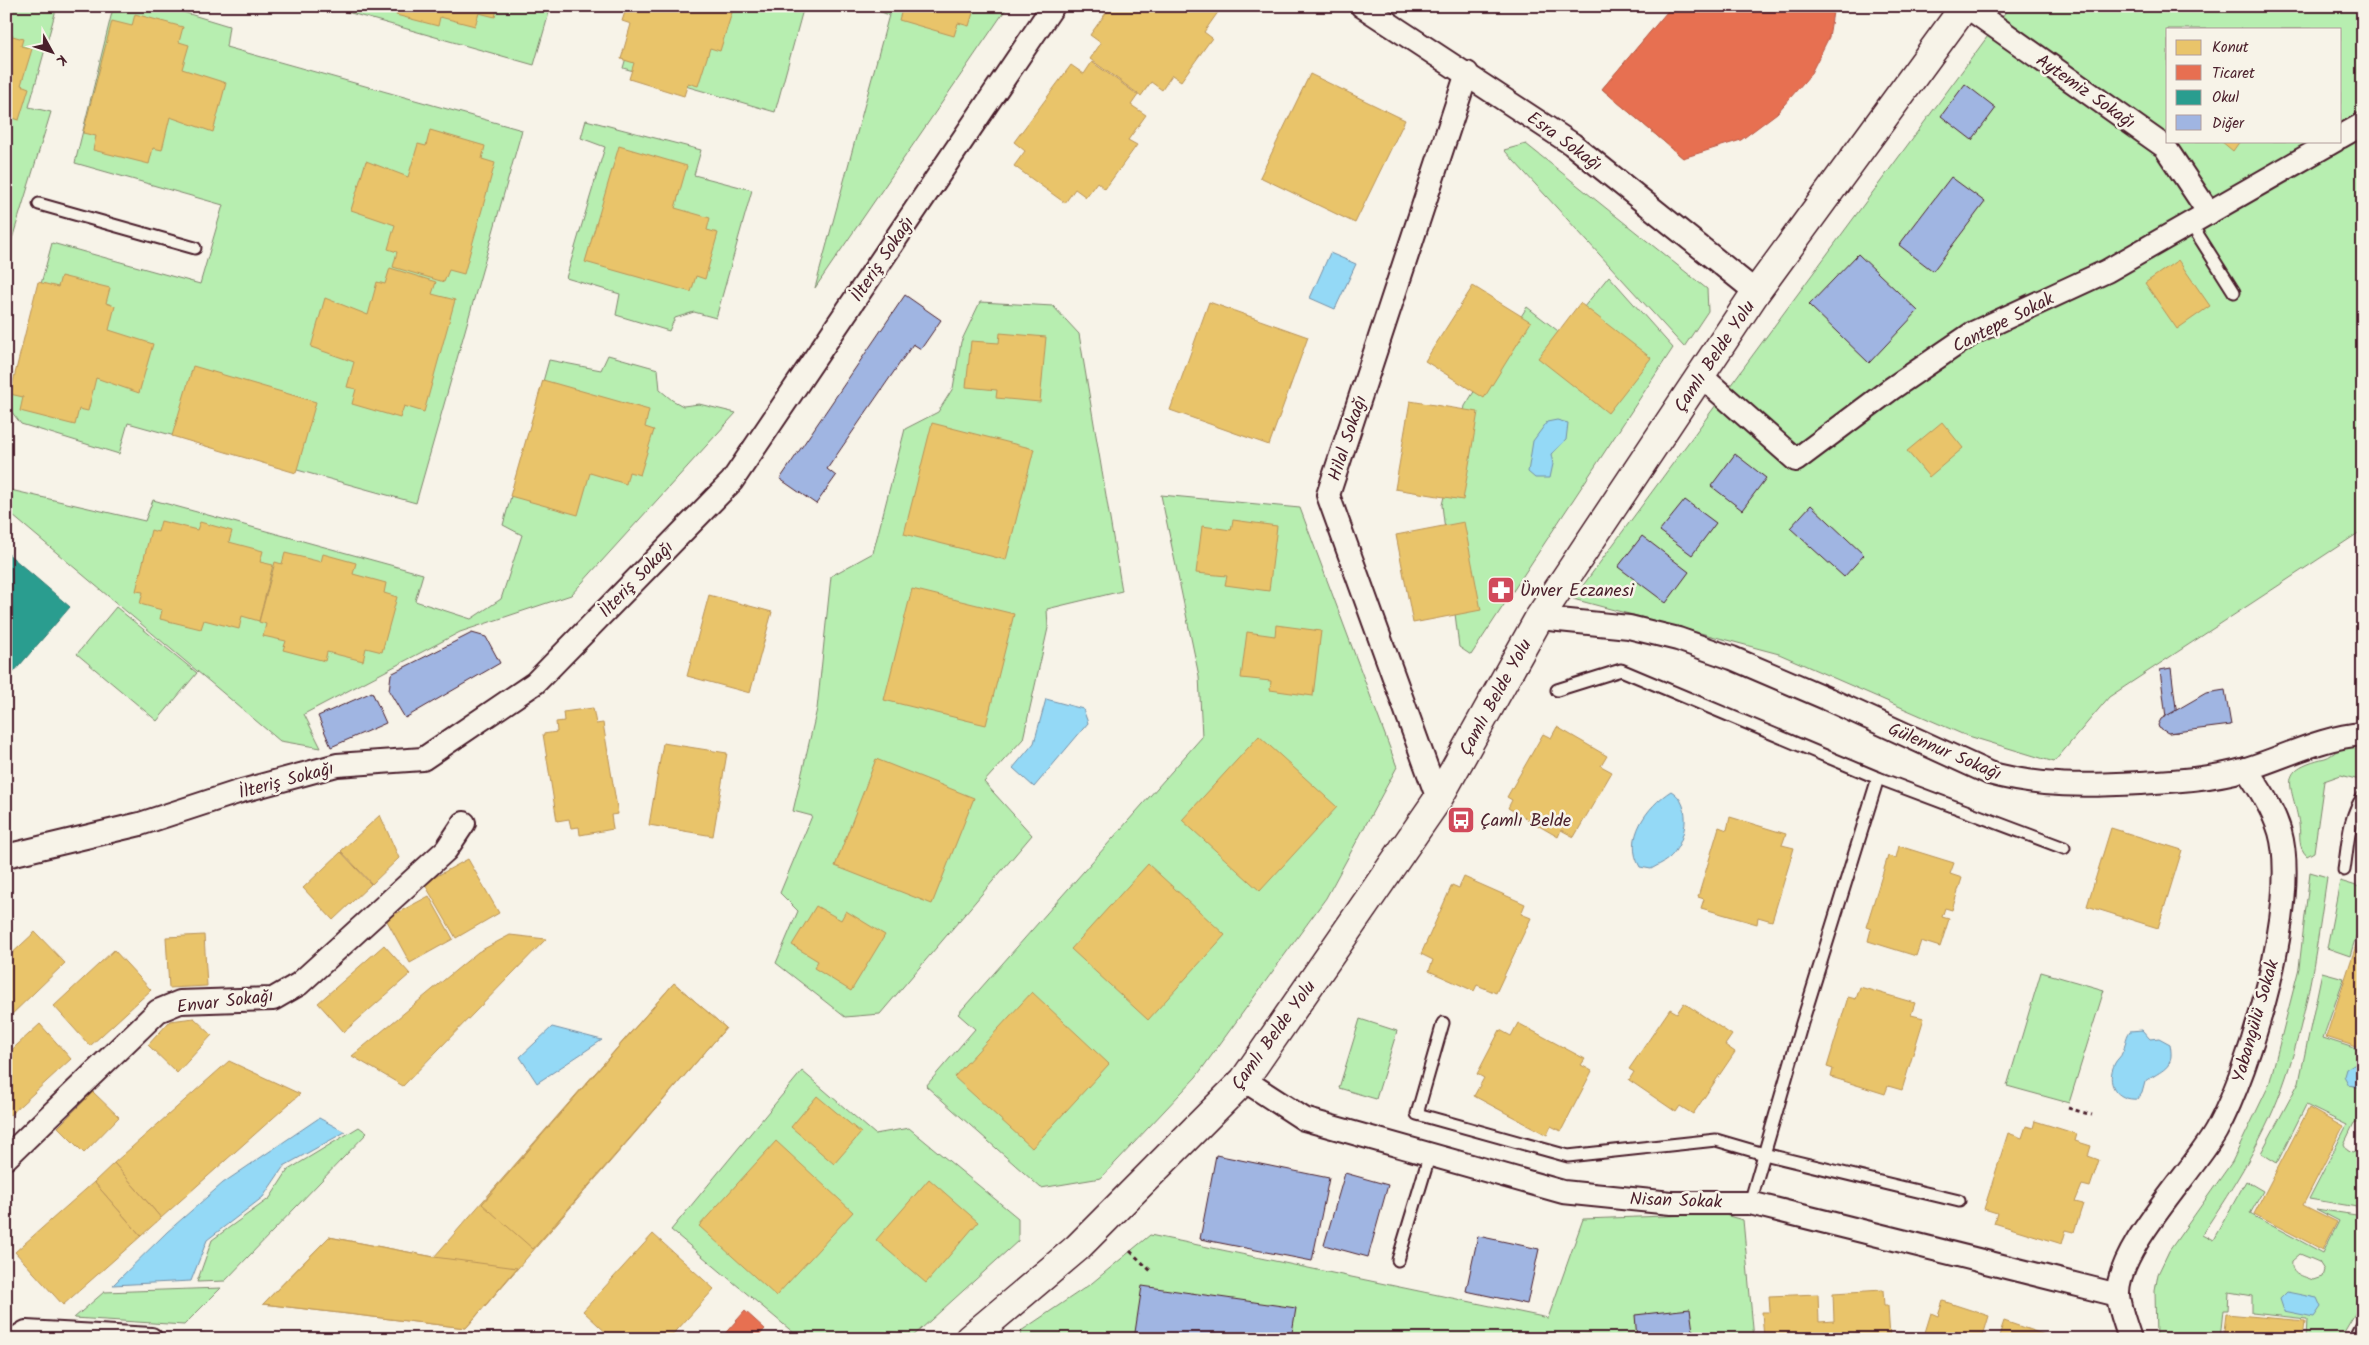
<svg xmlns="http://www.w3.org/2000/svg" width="2369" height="1345" font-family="Kalam,sans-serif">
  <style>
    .green { fill: #b7eeb0; stroke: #80866e; fill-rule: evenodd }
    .water { fill: #94d9f6; stroke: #768fa5 }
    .homes { fill: #e9c46a; stroke: #b99257 }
    .shops { fill: #e76f51; stroke: #b85746 }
    .schools { fill: #2a9d8f; stroke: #347771 }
    .building { fill: #a0b5e2; stroke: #4a1f2b }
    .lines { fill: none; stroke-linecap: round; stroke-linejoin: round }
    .lane-casing { stroke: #4a1f2b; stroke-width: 15 }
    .street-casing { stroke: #4a1f2b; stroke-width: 26 }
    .secondary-casing { stroke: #4a1f2b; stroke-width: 31 }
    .path { stroke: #4a1f2b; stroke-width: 3; stroke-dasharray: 4 4; stroke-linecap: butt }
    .lane { stroke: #f7f3e8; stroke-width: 11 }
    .street { stroke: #f7f3e8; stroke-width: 22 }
    .secondary { stroke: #f7f3e8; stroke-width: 28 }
    .labels { text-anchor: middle; stroke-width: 5; stroke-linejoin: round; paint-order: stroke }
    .street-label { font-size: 18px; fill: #4a1f2b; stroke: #f7f3e8 }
    .poi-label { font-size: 18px; fill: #4a1f2b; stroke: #f7f3e8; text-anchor: start }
  </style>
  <rect width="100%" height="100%" fill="#f7f3e8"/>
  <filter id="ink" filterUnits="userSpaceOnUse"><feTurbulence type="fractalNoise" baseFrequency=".02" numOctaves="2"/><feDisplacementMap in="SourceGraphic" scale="10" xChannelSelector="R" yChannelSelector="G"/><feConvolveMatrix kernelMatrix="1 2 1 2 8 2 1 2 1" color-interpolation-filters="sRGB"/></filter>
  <g filter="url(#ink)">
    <g class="green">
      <path d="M6,6H57L29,107L51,112L8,252Z"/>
      <path d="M117,6H163L229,26L226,47L522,130L416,503L128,423L119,454L21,424L8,407L52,243L200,284L223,205L75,163L113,8Z"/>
      <path d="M326,6H551L534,65Z"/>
      <path d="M641,6H804L775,112L623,68Z"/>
      <path d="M866,6H1008L815,288L889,15Z"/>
      <path d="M2010,6H2363V530L2109,697L2054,762L1962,734L1779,654L1573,599ZM2168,29H2340V141H2168Z"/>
      <path d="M586,120L701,150L694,175L752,190L716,318L694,312L675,318L669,331L616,315L620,294L566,278L605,147L581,138Z"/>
      <path d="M1526,144L1707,289L1708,311L1684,347L1504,150Z"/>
      <path d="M1609,276L1673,348L1471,655L1459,647L1442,505L1465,406L1527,307L1562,334Z"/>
      <path d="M980,302L1053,306L1079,334L1122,591L1047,609L1048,628L1023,739L984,782L1032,835L880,1014L845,1017L776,963L798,911L780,893L812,816L793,811L817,709L831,576L873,553L905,429L938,412L953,388L961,342Z"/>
      <path d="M608,355L658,369L660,390L672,400L683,406L699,404L736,413L571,595L460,632L304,714L321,748L280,741L6,510V489L145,521L153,500L423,574L415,601L471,619L501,599L522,535L503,525L549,360L601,370Z"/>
      <path d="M1161,495L1300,508L1397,767L1326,898L1196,1077L1101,1178L1041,1188L926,1086L975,1029L958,1014L1202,737L1199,676Z"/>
      <path d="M116,607L197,673L157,721L77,654Z"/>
      <path d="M2354,747L2363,749V781L2341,775L2324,781L2314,852L2307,856C2297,846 2301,837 2299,824C2293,785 2274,770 2325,758C2330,757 2334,752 2339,750C2343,748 2349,748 2354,747Z"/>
      <path d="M2310,872L2327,877C2317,945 2308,1012 2286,1077C2267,1134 2235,1185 2202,1234L2213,1240L2246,1181L2263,1191L2250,1214L2323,1253L2339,1221L2316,1209L2363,1216V1300L2340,1339H2306L2307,1319L2252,1313V1296L2229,1292L2228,1310H2223L2220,1339H2156L2155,1291L2158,1274L2169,1251L2232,1162L2269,1085L2299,968ZM2300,1254L2319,1262L2324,1270L2322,1277L2313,1280C2303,1276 2290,1274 2292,1261Z"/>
      <path d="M2340,881L2363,888V920H2361L2350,956L2327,948Z"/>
      <path d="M2041,972L2104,990L2069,1103L2007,1086Z"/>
      <path d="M2322,972L2344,978L2323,1038L2363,1051V1067L2354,1064L2349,1085L2363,1088V1120L2354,1123L2344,1144L2347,1150L2352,1153L2358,1151L2363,1144V1208L2309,1199L2347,1125L2306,1105L2277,1163L2261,1153L2299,1082Z"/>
      <path d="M1360,1019L1397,1031L1376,1099L1339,1088Z"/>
      <path d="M802,1071L875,1134L909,1128L1018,1218V1241L910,1339H801L671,1230Z"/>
      <path d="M359,1127L367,1133L225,1281L197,1282L212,1240L270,1198L288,1170Z"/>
      <path d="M1721,1214L1743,1220L1754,1339H1020L1021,1331L1092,1283L1150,1235L1548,1318L1583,1219Z"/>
      <path d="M221,1288L184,1325L74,1318L104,1292Z"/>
    </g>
    <g class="water">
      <path d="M1330,253L1356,264L1335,309L1310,298Z"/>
      <path d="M1557,420L1568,423L1566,440L1551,454L1553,464L1550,478H1535L1528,472L1533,441L1547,422Z"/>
      <path d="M1046,699L1083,709L1088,723L1034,787L1013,768L1034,743Z"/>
      <path d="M1671,791C1694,804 1686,844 1668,859C1663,863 1656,866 1651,869L1640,867C1623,839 1647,806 1671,791Z"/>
      <path d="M552,1027L602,1040L537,1083L520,1057Z"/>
      <path d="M2142,1030L2150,1039L2159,1038L2170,1044C2175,1070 2162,1069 2145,1082L2142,1093L2138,1099C2116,1101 2105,1083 2115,1063C2117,1059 2121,1057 2122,1053C2126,1046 2125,1038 2130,1031Z"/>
      <path d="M2354,1064L2363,1067V1088L2349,1085L2344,1076L2346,1069Z"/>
      <path d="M319,1118L345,1132L284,1166L263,1197L207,1240L191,1281L113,1285L167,1232L223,1183Z"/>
      <path d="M2287,1292L2317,1298L2321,1307L2314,1317L2284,1311L2280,1299Z"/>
    </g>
    <g class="homes">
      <path d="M398,6H498L495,17L479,13L475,26L440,17L438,26L396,15Z"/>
      <path d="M627,6H734L720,51L710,48L698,86L688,83L684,96L629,79L634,63L621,59L631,24L622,21Z"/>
      <path d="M903,6H975L969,26L958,23L954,36L899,20Z"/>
      <path d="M1111,6H1219L1221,8L1204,32L1212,38L1181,81L1172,75L1162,90L1151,82L1141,96L1090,59L1101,43L1090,35Z"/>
      <path d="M1731,6H1815L1780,47Z"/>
      <path d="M135,14L183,27L179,42L189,45L182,69L226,83L213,132L170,117L162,150L153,148L149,164L93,150L96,136L83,133L112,21L132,26Z"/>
      <path d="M1659,22L1741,89L1683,158L1602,89Z"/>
      <path d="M6,34L23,39L21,46L32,49L21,85L29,88L19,120L7,116L6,120Z"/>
      <path d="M1092,62L1138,95L1131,105L1146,115L1128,140L1137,145L1105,189L1097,182L1086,197L1075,189L1065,203L1014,166L1025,151L1014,142L1071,65L1084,74Z"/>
      <path d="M1310,74L1405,120L1355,223L1260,177Z"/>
      <path d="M430,130L485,146L482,159L495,163L464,274L449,270L444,282L393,267L397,252L388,249L395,225L351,210L366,161L408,177L418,144L426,146Z"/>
      <path d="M2221,141H2240L2233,151Z"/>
      <path d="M619,146L687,166L675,208L710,218L707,230L718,233L705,279L696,276L691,292L585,262Z"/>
      <path d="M2178,260L2210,306L2177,329L2145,283Z"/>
      <path d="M390,268L436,282L432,294L455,300L424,412L404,406L400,418L352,404L356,389L347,387L354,362L311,347L325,298L368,315L377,282L385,284Z"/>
      <path d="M61,276L110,288L106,303L115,306L109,330L153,344L139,393L96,378L88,411L79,409L75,425L20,411L23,397L10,394L38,282L58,287Z"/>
      <path d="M1473,286L1531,322L1484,398L1425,361Z"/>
      <path d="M1209,302L1308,337L1269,445L1170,410Z"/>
      <path d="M1580,303L1651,358L1608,413L1538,358Z"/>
      <path d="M1000,333L1046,337L1040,402L996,398L997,390L966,387L971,341L999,343Z"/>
      <path d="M193,366L316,402L296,473L172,436Z"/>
      <path d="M543,380L649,410L645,427L654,430L640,475L629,472L626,484L590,473L578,515L510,496Z"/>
      <path d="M1410,401L1478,412L1463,500L1395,489Z"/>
      <path d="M1942,422L1963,448L1929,477L1907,451Z"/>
      <path d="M932,423L1034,449L1006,560L904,534Z"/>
      <path d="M1233,520L1277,526L1269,591L1225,585L1227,576L1196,573L1202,526L1231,530Z"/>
      <path d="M161,521L197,530L200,522L232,531L229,542L263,551L260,562L273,565L259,621L242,616L239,629L204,620L201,629L160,619L162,610L140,604L143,592L136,591L151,530L158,532Z"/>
      <path d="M1464,522L1481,610L1413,623L1396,535Z"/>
      <path d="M285,553L321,562L323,554L356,563L353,574L386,583L384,593L397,597L382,652L366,648L363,661L327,652L325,661L283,650L286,641L263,636L266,624L259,622L275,562L282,564Z"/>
      <path d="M912,589L1014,614L986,725L884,700Z"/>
      <path d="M709,595L772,612L750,693L687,676Z"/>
      <path d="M1276,625L1321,631L1313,696L1270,690L1271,681L1241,678L1247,632L1275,636Z"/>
      <path d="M593,708L596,724L603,723L618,814L611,815L613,829L580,835L579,827L571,828L569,819L557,821L543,734L557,732L556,722L564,721L563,712Z"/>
      <path d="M1557,727L1607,756L1601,766L1612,772L1574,837L1561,830L1558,837L1508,808L1512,800L1507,797L1543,734L1551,738Z"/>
      <path d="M1259,736L1337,807L1260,891L1182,820Z"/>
      <path d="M663,743L727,753L713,836L649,825Z"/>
      <path d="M876,759L974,798L932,904L835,866Z"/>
      <path d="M380,815L399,858L372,884L341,851Z"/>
      <path d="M1730,817L1786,834L1782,845L1794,848L1772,921L1758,917L1757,924L1701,908L1704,899L1698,897L1719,827L1727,830Z"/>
      <path d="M2111,828L2182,850L2158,928L2087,906Z"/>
      <path d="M1899,846L1954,863L1950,874L1962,878L1952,910L1945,908L1942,917L1949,919L1940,947L1921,941L1916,956L1868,941L1871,929L1866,927L1888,856L1896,858Z"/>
      <path d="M341,852L371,884L333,920L303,888Z"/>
      <path d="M468,859L499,913L456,938L424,883Z"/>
      <path d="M1148,864L1225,935L1148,1020L1071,949Z"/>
      <path d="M1464,877L1525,904L1521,914L1531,918L1496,993L1477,985L1474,991L1429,971L1433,960L1421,954L1452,885L1459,888Z"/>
      <path d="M429,896L453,939L410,963L386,919Z"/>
      <path d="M816,906L841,920L846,911L885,935L851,991L814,968L818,961L792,945Z"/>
      <path d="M2363,924V1049L2326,1037Z"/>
      <path d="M35,932L65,963L6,1020V959Z"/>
      <path d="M204,935L207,986L169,988L166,937Z"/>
      <path d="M510,935L546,939L403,1086L352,1056L478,952Z"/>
      <path d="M384,945L410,974L344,1032L318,1003Z"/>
      <path d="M114,950L151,990L90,1046L54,1006Z"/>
      <path d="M674,983L726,1028L466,1328L263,1304L329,1237L434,1257Z"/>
      <path d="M674,983L726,1028L533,1249L482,1204Z"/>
      <path d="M1860,987L1915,1003L1911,1015L1924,1018L1902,1090L1888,1086L1885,1094L1831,1077L1833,1069L1827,1067L1848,997L1856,999Z"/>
      <path d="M1032,992L1109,1064L1032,1148L954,1077Z"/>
      <path d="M1684,1003L1732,1035L1725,1045L1735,1052L1693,1114L1680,1106L1676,1112L1629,1080L1634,1072L1629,1069L1670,1009L1677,1013Z"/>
      <path d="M194,1018L212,1035L177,1073L148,1045L170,1021Z"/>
      <path d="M1518,1023L1585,1059L1581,1065L1592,1071L1561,1131L1551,1126L1547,1135L1474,1096L1484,1078L1477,1074L1500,1030L1511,1036Z"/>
      <path d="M40,1024L71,1059L10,1115L6,1111V1055Z"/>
      <path d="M229,1061L300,1094L161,1218L114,1163Z"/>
      <path d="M93,1092L119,1117L84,1153L58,1127Z"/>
      <path d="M817,1096L861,1133L834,1164L791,1127Z"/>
      <path d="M2309,1108L2343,1127L2303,1205L2337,1222L2323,1250L2254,1214Z"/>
      <path d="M2035,1121L2077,1134L2075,1141L2091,1146L2088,1156L2099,1160L2090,1187L2082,1185L2075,1202L2083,1204L2074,1232L2066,1230L2062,1244L1994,1223L1997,1213L1984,1209L2008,1133L2022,1138L2026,1126L2033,1128Z"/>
      <path d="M776,1141L853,1212L776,1296L699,1226Z"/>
      <path d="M114,1163L161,1218L141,1236L94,1182Z"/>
      <path d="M929,1179L978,1222L926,1283L876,1240Z"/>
      <path d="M94,1182L141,1236L63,1305L15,1252Z"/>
      <path d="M653,1234L714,1289L669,1339H613L583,1311Z"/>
      <path d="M329,1237L434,1257L517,1268L466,1328L263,1304Z"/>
      <path d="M1883,1290L1884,1306H1888L1890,1339H1764L1762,1312H1770L1769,1296L1818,1294L1819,1322L1834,1321L1833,1293Z"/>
      <path d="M1943,1301L1989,1316L1982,1339H1923L1931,1313L1938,1316Z"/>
      <path d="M2226,1314L2305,1321L2303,1339H2223Z"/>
      <path d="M2004,1321L2051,1337V1339H1998Z"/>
    </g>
    <g class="shops">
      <path d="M1672,6H1834L1829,37L1810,75L1777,113L1741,140L1683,158L1602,89Z"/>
      <path d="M745,1311L765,1329L756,1339H720Z"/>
    </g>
    <path class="schools" d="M6,552L70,607L6,681Z"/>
    <g class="building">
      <path d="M1965,84L1996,108L1972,140L1941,116Z"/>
      <path d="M1951,177L1985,202L1933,271L1899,245Z"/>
      <path d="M1858,254L1918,311L1869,363L1809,305Z"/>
      <path d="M905,295L941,320L921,349L913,344L827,469L836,476L816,504L780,479Z"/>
      <path d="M1735,454L1766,478L1742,510L1711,486Z"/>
      <path d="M1685,500L1716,523L1692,555L1660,531Z"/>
      <path d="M1811,505L1864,555L1844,577L1790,528Z"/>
      <path d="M1642,536L1689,572L1666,603L1618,567Z"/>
      <path d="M472,633L486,637L500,663L405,718L389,691L391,674Z"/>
      <path d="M2171,668L2179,732L2168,733L2160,670Z"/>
      <path d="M2225,690L2231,725L2168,733L2159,728L2158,725L2161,719L2206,693Z"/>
      <path d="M372,692L386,723L331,747L318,716Z"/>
      <path d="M1216,1155L1329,1178L1312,1261L1200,1239Z"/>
      <path d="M1345,1173L1388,1185L1368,1257L1324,1245Z"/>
      <path d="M1478,1236L1539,1249L1527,1304L1466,1291Z"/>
      <path d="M1142,1286L1296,1308L1291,1339H1134Z"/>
      <path d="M1690,1309L1694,1339H1637L1635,1315Z"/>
    </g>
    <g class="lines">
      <g class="lane-casing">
        <g id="lane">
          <path d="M39,204L195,248"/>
          <path d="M2191,224L2234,292"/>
          <path d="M1557,690L1621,670L1878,778L2064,848"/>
          <path d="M2344,870C2348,846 2348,817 2363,797"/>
          <path d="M1443,1023L1417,1114L1568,1156L1716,1140L1764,1154L1959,1201"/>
          <path d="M1750,1203L1802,1023L1878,778"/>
          <path d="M1398,1260L1430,1154"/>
          <path d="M2355,1339L2363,1324"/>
        </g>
      </g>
      <g class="street-casing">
        <g id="street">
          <path d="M1362,6L1572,144L1756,292"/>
          <path d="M1966,6L2165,147L2209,213"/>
          <path d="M2340,137L2363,124"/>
          <path d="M1701,376L1796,460L1891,389L1973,333L2107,271L2334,141"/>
          <path d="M1539,618L1629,627L1678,639L1732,658L1828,699L1989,773C2039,787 2088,786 2140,783C2175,781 2212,779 2246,769C2285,757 2322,737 2363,734"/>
          <path d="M1438,799L1328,495L1467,73"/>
          <path d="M6,856L140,824L238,792L337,765L423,759L535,683L732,481L1053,6"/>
          <path d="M1244,1080L1304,1119L1563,1192L1671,1203H1750L2118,1295"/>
          <path d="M6,1158L158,1011L180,1002L273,999L299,984L446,850L464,823"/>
          <path d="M15,1339L26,1332L151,1339"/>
          <path d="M2130,1339C2126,1325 2119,1309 2118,1295C2116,1249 2193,1172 2216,1131C2251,1068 2300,902 2280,832C2273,809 2259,788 2246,769"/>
        </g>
      </g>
      <g class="secondary-casing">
        <path id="secondary" d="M969,1339L1077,1248L1244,1080L1438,799L1539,618L1756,292L1965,6"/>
      </g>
      <g class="path">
        <path d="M2068,1108L2092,1115"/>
        <path d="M1130,1251L1152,1272"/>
      </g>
      <use href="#lane" class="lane"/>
      <use href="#street" class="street"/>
      <use href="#secondary" class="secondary"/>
    </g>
  </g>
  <defs>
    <g id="pharmacy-square" transform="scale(1.4375)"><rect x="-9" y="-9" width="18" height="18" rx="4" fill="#d1495b" stroke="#f7f3e8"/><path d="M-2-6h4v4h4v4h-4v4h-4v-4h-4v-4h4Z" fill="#fff"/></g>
    <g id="bus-square" transform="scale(1.4375)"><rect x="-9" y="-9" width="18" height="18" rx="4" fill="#d1495b" stroke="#f7f3e8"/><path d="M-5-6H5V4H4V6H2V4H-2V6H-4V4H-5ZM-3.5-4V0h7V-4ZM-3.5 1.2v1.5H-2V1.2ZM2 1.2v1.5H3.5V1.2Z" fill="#fff"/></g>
  </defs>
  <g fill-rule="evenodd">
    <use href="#pharmacy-square" x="1501" y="590"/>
    <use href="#bus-square" x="1461" y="820"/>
  </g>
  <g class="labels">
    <g class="street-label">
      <text transform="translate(2086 91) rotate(35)" y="6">Aytemiz Sokağı</text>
      <text transform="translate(1565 141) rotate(36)" y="6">Esra Sokağı</text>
      <text transform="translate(882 259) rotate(-56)" y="6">İlteriş Sokağı</text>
      <text transform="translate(2003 322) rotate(-27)" y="6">Cantepe Sokak</text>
      <text transform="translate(1714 356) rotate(-56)" y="6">Çamlı Belde Yolu</text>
      <text transform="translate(1347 438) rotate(-72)" y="6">Hilal Sokağı</text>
      <text transform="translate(636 579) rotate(-46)" y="6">İlteriş Sokağı</text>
      <text transform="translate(1495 697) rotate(-61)" y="6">Çamlı Belde Yolu</text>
      <text transform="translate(1945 751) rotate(23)" y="6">Gülennur Sokağı</text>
      <text transform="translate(286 780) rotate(-15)" y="6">İlteriş Sokağı</text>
      <text transform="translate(225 1001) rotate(-7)" y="6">Envar Sokağı</text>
      <text transform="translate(2255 1021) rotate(-74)" y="6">Yabangülü Sokak</text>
      <text transform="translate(1273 1035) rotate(-54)" y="6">Çamlı Belde Yolu</text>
      <text transform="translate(1676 1200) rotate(2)" y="6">Nisan Sokak</text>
    </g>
    <g class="poi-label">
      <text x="1520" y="596">Ünver Eczanesi</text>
      <text x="1480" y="826">Çamlı Belde</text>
    </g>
  </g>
  <rect width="2369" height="1345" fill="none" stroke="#f7f3e8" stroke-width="25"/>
  <rect x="12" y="12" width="2344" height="1320" fill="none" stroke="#4a1f2b" stroke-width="2" filter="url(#ink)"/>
  <rect x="2166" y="28" width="175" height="115" fill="#f7f3e8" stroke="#b29e9c"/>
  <rect x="2176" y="40" width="25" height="15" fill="#e9c46a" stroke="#b29e9c"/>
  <text x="2212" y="52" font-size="15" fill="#4a1f2b">Konut</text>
  <rect x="2176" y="65" width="25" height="15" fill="#e76f51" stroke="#b29e9c"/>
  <text x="2212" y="78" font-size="15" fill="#4a1f2b">Ticaret</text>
  <rect x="2176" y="90" width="25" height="15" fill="#2a9d8f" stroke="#b29e9c"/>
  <text x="2212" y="102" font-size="15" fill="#4a1f2b">Okul</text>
  <rect x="2176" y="115" width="25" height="15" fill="#a0b5e2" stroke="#b29e9c"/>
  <text x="2212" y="128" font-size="15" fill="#4a1f2b">Diğer</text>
  <g transform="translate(52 52) rotate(130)" stroke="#f7f3e8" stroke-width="4" paint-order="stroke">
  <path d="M0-4L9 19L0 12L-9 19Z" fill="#4a1f2b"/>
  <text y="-8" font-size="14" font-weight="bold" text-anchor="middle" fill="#4a1f2b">K</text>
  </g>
</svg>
